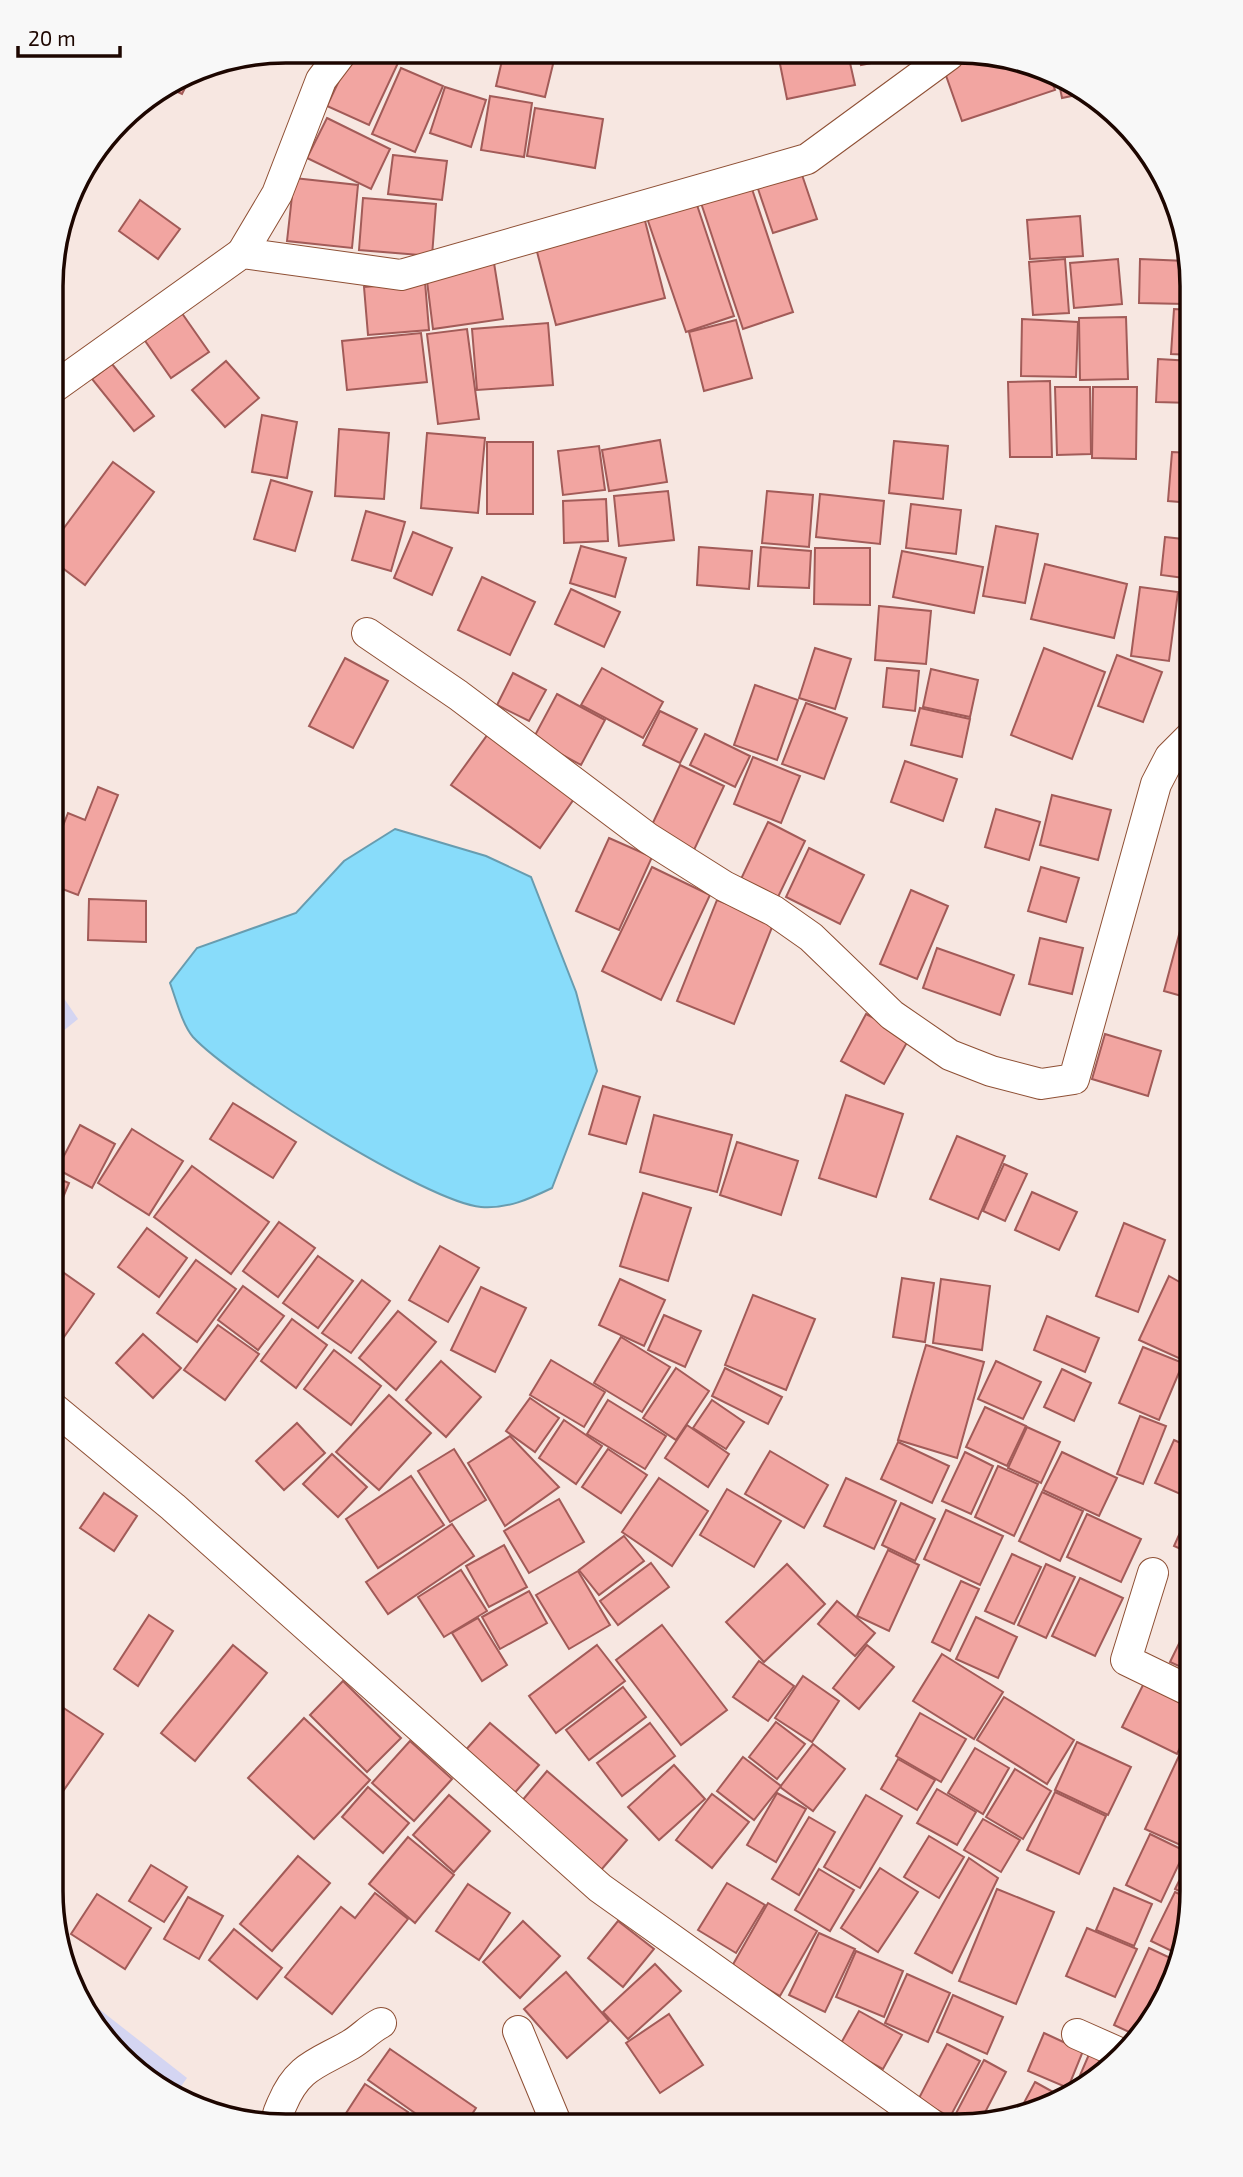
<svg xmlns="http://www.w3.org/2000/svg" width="1243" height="2177" font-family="'Exo 2',sans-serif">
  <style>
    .green { fill: #d4d5f2 }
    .water { fill: #88dcfa; stroke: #689caf; stroke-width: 2 }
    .building { fill: #f2a5a1; stroke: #a25b58; stroke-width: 2 }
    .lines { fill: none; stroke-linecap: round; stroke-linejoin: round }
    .street-casing { stroke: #8e4f34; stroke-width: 32 }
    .street { stroke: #fff; stroke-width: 30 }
    .rim { fill: none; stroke: #1d0600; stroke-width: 3.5 }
  </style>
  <rect width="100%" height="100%" fill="#f7e7e1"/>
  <g class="green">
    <path d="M52,981L78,1019L52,1040Z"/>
    <path d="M85,1998L187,2078L174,2096L131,2068Z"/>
  </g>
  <path class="water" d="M395,829L486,856L531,877L576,992L597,1071L552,1188C529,1199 508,1209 481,1207C427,1202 232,1079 193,1037C182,1024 176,999 170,983L197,948L296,913L344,861Z"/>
  <g class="building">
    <path d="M353,51H372L398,63L369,125L327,106Z"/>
    <path d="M504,52H556L545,97L496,86Z"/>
    <path d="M778,54H848L855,85L787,99Z"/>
    <path d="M858,54L911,55L861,65Z"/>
    <path d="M978,55H1002L1051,79L1055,90L962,121L943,67Z"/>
    <path d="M401,68L443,86L415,152L372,134Z"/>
    <path d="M194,70L182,94L167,87Z"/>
    <path d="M1059,83L1081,94L1062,98Z"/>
    <path d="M445,87L486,100L471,147L430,133Z"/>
    <path d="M490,96L532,103L524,157L481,150Z"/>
    <path d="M535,108L603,119L595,168L527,156Z"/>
    <path d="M327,118L390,149L371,189L307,158Z"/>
    <path d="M393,155L447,161L442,200L388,194Z"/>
    <path d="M800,169L817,219L773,233L756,183Z"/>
    <path d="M294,178L358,185L352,248L287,241Z"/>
    <path d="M751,186L793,312L743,329L701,203Z"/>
    <path d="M363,198L436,204L432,256L359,250Z"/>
    <path d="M140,200L180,229L158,259L119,231Z"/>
    <path d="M696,202L734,316L686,332L647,218Z"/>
    <path d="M1080,216L1083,256L1030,259L1027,220Z"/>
    <path d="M644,217L665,298L556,325L535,244Z"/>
    <path d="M1065,259L1069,313L1033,315L1029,262Z"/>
    <path d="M1118,259L1122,304L1074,308L1070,263Z"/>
    <path d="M1140,259L1186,261L1185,304L1139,303Z"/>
    <path d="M494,263L503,319L433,329L426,273Z"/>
    <path d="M425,282L429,330L368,335L364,287Z"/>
    <path d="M179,309L209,352L171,378L141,335Z"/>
    <path d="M1174,309L1192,310V355L1171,354Z"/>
    <path d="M1126,317L1128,379L1080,380L1079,318Z"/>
    <path d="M1022,319L1078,322L1076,377L1021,376Z"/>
    <path d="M736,320L752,378L704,391L689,332Z"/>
    <path d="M548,323L553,385L477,390L472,329Z"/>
    <path d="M467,329L479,419L438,424L427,334Z"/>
    <path d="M421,333L427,382L347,390L342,341Z"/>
    <path d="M1158,359L1192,361V403L1156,402Z"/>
    <path d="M226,361L259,398L225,427L192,390Z"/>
    <path d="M112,364L154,416L134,431L92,379Z"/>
    <path d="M1050,381L1052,457H1010L1008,382Z"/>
    <path d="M1055,387H1090L1091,454L1057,455Z"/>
    <path d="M1093,387H1137L1136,459L1092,458Z"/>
    <path d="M262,415L297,422L287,478L252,472Z"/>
    <path d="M339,429L389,433L384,499L335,496Z"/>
    <path d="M427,433L485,438L478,513L421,508Z"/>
    <path d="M660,440L667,482L609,491L602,450Z"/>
    <path d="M894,441L948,446L943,499L889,493Z"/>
    <rect x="487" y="442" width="46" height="72"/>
    <path d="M599,446L605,490L563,495L558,451Z"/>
    <path d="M1172,452L1192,453V503L1168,501Z"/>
    <path d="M113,462L154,492L85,585L52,560V544Z"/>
    <path d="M271,480L312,492L295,551L254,539Z"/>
    <path d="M668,491L674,540L619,546L614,496Z"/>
    <path d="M767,491L813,495L809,547L762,543Z"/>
    <path d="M820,494L884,501L880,544L816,537Z"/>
    <path d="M606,499L608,541L564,543L563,501Z"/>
    <path d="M911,504L961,510L956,554L906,548Z"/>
    <path d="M366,511L405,522L391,571L352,560Z"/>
    <path d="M996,526L1038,534L1025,603L983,596Z"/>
    <path d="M413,532L452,548L432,595L394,578Z"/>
    <path d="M1165,537L1192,540V579L1161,575Z"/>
    <path d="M581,546L626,558L615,597L570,583Z"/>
    <path d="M699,547L752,551L749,589L697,585Z"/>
    <path d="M761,547L811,551L809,588L758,586Z"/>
    <path d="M815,548H870V605L814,604Z"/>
    <path d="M902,551L983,567L974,613L893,597Z"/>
    <path d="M1045,564L1127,584L1114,638L1031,619Z"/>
    <path d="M482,577L535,602L510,655L458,630Z"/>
    <path d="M1140,587L1178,592L1169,661L1131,656Z"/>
    <path d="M571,589L620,612L604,647L555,624Z"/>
    <path d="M879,606L931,611L926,664L875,660Z"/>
    <path d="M815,648L851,659L835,709L799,698Z"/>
    <path d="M1044,648L1105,672L1072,759L1011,735Z"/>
    <path d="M1117,655L1162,672L1143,722L1098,706Z"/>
    <path d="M345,658L388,681L353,748L309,726Z"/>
    <path d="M602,668L663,702L643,738L581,705Z"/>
    <path d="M887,668L919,671L915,711L883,707Z"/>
    <path d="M931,669L978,680L970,717L923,707Z"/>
    <path d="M513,673L546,690L529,721L497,705Z"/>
    <path d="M755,685L798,700L777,760L734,745Z"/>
    <path d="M557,694L605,720L581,765L533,739Z"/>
    <path d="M806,703L847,718L824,779L782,764Z"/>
    <path d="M920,708L970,719L962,757L911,745Z"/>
    <path d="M660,711L697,729L680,763L643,745Z"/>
    <path d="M488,734L576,796L540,848L451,785Z"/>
    <path d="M705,734L750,756L735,787L690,765Z"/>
    <path d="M753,757L800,776L781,823L734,804Z"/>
    <path d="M905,761L957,779L943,821L891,802Z"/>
    <path d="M680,765L724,786L694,850L650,829Z"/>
    <path d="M98,787L118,795L78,895L52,885V854L68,813L85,820Z"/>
    <path d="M1052,795L1111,810L1098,860L1040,845Z"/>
    <path d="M996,809L1040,822L1029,860L985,847Z"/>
    <path d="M768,822L805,841L778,897L741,879Z"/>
    <path d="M609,838L652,857L619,930L576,911Z"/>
    <path d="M809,848L864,875L840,924L786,897Z"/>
    <path d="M652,867L710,895L661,1000L602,971Z"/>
    <path d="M1041,867L1079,878L1066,922L1028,911Z"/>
    <path d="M911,890L948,906L917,979L880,964Z"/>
    <path d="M89,899L146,901V942L88,940Z"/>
    <path d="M717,900L774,922L734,1024L677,1001Z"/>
    <path d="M1184,916L1192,918V999L1164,991Z"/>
    <path d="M1040,938L1083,948L1072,994L1029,984Z"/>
    <path d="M937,948L1014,975L1000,1015L923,988Z"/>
    <path d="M866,1014L910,1037L884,1084L841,1061Z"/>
    <path d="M1105,1034L1161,1051L1148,1096L1092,1079Z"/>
    <path d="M603,1086L640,1097L626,1144L589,1134Z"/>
    <path d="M846,1095L903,1114L876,1197L819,1178Z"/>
    <path d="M233,1103L296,1142L273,1178L210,1139Z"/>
    <path d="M654,1115L732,1135L717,1192L640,1172Z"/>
    <path d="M80,1125L115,1144L92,1188L57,1169Z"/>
    <path d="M132,1129L183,1161L149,1215L98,1183Z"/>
    <path d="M957,1136L1005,1156L978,1219L930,1199Z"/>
    <path d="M737,1142L798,1161L781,1215L720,1195Z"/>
    <path d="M1004,1164L1027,1174L1005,1221L983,1211Z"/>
    <path d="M192,1166L269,1222L231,1274L154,1217Z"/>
    <path d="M52,1176L69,1183L52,1224Z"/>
    <path d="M1032,1192L1077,1212L1059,1250L1015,1230Z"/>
    <path d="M643,1193L691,1208L668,1281L620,1266Z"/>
    <path d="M279,1222L315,1248L278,1297L243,1271Z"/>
    <path d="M1124,1223L1165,1240L1138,1312L1096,1296Z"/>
    <path d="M147,1228L187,1258L159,1297L118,1267Z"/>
    <path d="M440,1246L479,1268L448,1322L409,1300Z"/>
    <path d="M318,1256L353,1281L318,1328L283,1303Z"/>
    <path d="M196,1260L236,1289L197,1342L157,1313Z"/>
    <path d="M57,1268L94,1294L64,1337L51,1329V1277Z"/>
    <path d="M1169,1276L1192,1289V1344L1183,1360L1139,1340Z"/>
    <path d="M902,1278L934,1283L925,1342L893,1337Z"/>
    <path d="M620,1279L665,1300L644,1346L599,1325Z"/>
    <path d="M941,1279L990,1286L982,1350L933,1343Z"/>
    <path d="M362,1280L390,1301L351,1353L322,1333Z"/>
    <path d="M243,1286L284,1316L258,1350L218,1320Z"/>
    <path d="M481,1287L526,1308L495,1372L451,1350Z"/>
    <path d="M753,1295L815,1319L786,1390L725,1365Z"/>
    <path d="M398,1311L436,1342L396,1390L359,1358Z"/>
    <path d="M664,1315L701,1331L685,1367L648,1350Z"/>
    <path d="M1047,1316L1099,1338L1085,1372L1034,1350Z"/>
    <path d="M292,1319L327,1345L296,1388L261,1361Z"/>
    <path d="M218,1325L259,1354L225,1400L184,1370Z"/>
    <path d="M143,1334L181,1368L153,1398L116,1363Z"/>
    <path d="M621,1337L670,1367L642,1412L594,1383Z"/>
    <path d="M926,1345L984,1362L957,1458L898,1440Z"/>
    <path d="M1143,1347L1183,1363L1159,1420L1119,1403Z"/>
    <path d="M334,1350L381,1386L351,1425L304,1389Z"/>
    <path d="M551,1360L605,1392L584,1427L530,1395Z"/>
    <path d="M441,1361L481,1397L446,1437L406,1400Z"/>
    <path d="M996,1361L1041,1382L1023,1419L978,1399Z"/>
    <path d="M676,1368L709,1391L676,1440L643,1418Z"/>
    <path d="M725,1368L782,1397L768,1424L712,1396Z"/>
    <path d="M1062,1369L1091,1383L1074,1421L1044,1407Z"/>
    <path d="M389,1395L431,1433L379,1490L336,1452Z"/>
    <path d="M530,1398L559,1418L535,1452L506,1431Z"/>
    <path d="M608,1400L666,1436L645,1469L587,1434Z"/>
    <path d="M712,1400L744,1422L726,1449L693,1428Z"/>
    <path d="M985,1407L1026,1426L1007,1466L966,1447Z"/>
    <path d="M1140,1416L1166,1426L1143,1484L1117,1474Z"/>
    <path d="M564,1420L602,1446L576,1484L539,1458Z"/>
    <path d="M297,1423L325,1453L284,1490L256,1461Z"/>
    <path d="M687,1425L729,1454L708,1487L665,1458Z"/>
    <path d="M1027,1427L1060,1442L1041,1483L1008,1468Z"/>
    <path d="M510,1436L559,1487L505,1526L468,1463Z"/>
    <path d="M1174,1440L1192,1448V1480L1185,1496L1155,1483Z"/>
    <path d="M898,1442L949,1466L932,1503L881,1479Z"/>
    <path d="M454,1449L486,1500L450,1522L418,1471Z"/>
    <path d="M608,1449L647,1475L621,1513L582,1487Z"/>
    <path d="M770,1451L828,1485L804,1528L745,1494Z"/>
    <path d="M965,1452L993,1466L971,1514L942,1501Z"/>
    <path d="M1062,1452L1117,1478L1099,1516L1043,1490Z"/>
    <path d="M332,1454L367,1487L338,1517L303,1484Z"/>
    <path d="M998,1466L1038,1484L1014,1536L975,1517Z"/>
    <path d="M411,1476L444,1525L378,1568L346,1519Z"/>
    <path d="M659,1478L708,1511L672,1566L622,1532Z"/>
    <path d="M846,1478L896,1501L874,1549L824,1526Z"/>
    <path d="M727,1489L781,1521L754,1567L700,1535Z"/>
    <path d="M1042,1492L1083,1511L1060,1561L1019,1541Z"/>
    <path d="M104,1493L137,1516L114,1551L80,1528Z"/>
    <path d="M559,1499L584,1542L529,1573L504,1531Z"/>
    <path d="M901,1503L935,1519L915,1561L882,1545Z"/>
    <path d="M1192,1506V1554L1174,1546Z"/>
    <path d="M946,1510L1003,1536L980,1585L924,1559Z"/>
    <path d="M1087,1514L1141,1539L1121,1582L1067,1557Z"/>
    <path d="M452,1524L474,1556L388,1614L366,1582Z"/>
    <path d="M624,1536L644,1561L599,1595L579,1570Z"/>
    <path d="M504,1545L527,1587L489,1607L466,1566Z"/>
    <path d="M888,1550L919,1565L889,1631L857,1616Z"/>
    <path d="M1012,1554L1041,1567L1014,1624L985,1611Z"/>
    <path d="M651,1563L669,1587L618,1625L600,1601Z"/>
    <path d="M787,1564L825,1604L764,1662L726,1622Z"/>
    <path d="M1046,1564L1075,1577L1046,1638L1018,1625Z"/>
    <path d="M461,1570L487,1611L444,1637L418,1597Z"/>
    <path d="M578,1571L610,1625L569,1649L536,1595Z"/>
    <path d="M1080,1578L1123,1598L1095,1656L1052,1636Z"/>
    <path d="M961,1581L979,1589L950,1651L932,1642Z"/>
    <path d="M529,1591L547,1623L500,1649L482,1617Z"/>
    <path d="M837,1601L875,1633L855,1656L818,1624Z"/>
    <path d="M149,1615L173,1631L138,1686L114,1669Z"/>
    <path d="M976,1617L1017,1637L998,1678L956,1659Z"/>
    <path d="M1192,1617V1672L1170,1662Z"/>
    <path d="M478,1618L507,1665L482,1681L452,1633Z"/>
    <path d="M662,1625L727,1710L681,1745L616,1660Z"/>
    <path d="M233,1645L267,1673L195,1761L161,1733Z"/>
    <path d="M597,1645L625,1681L556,1733L529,1696Z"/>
    <path d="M867,1645L894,1667L859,1709L833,1688Z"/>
    <path d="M942,1654L1003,1692L974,1739L913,1701Z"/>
    <path d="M759,1661L794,1686L768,1721L733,1697Z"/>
    <path d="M803,1676L839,1701L812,1742L775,1718Z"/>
    <path d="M343,1681L401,1738L367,1772L310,1715Z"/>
    <path d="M1144,1683L1192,1706V1723L1177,1754L1122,1727Z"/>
    <path d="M623,1687L646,1717L589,1760L566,1730Z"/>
    <path d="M1004,1697L1074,1740L1047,1784L977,1740Z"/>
    <path d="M53,1701L103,1734L52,1807L51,1704Z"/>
    <path d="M920,1713L966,1739L941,1782L896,1756Z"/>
    <path d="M304,1718L370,1780L314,1839L248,1778Z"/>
    <path d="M776,1722L805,1744L777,1779L749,1757Z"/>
    <path d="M490,1723L539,1765L512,1796L463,1753Z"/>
    <path d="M650,1723L675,1756L622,1796L597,1763Z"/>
    <path d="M410,1741L452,1779L414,1821L372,1783Z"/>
    <path d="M1077,1742L1131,1767L1108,1815L1055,1790Z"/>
    <path d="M813,1744L845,1769L813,1811L780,1787Z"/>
    <path d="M1184,1745L1192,1749V1837L1187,1848L1145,1829Z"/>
    <path d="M975,1748L1009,1768L983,1814L948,1793Z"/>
    <path d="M743,1757L781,1786L754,1820L717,1791Z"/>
    <path d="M898,1759L935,1780L917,1810L881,1789Z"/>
    <path d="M674,1765L705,1799L659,1840L628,1807Z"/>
    <path d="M1015,1769L1051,1791L1023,1839L986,1817Z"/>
    <path d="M547,1771L627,1840L601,1870L521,1802Z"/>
    <path d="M368,1787L409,1823L383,1853L342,1817Z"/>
    <path d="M937,1789L976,1812L957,1845L917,1823Z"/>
    <path d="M1055,1792L1106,1816L1079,1874L1027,1850Z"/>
    <path d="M777,1793L806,1809L776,1862L747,1845Z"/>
    <path d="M712,1794L749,1822L712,1868L676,1840Z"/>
    <path d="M449,1795L490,1831L454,1872L413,1835Z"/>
    <path d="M866,1795L902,1816L860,1888L824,1867Z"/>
    <path d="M809,1817L835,1832L799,1895L772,1879Z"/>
    <path d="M983,1819L1020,1840L1001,1872L964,1850Z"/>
    <path d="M1150,1834L1185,1851L1161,1902L1126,1885Z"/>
    <path d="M929,1836L964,1857L939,1898L904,1877Z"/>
    <path d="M408,1837L454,1875L415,1923L369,1884Z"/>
    <path d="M298,1856L330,1883L272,1951L240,1924Z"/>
    <path d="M1191,1857H1192V1897L1175,1889Z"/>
    <path d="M969,1858L998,1878L952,1973L915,1953Z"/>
    <path d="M151,1865L187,1887L164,1922L129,1901Z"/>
    <path d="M880,1868L918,1892L878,1952L841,1928Z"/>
    <path d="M819,1869L854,1890L830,1931L795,1910Z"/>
    <path d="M727,1883L765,1905L736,1953L698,1930Z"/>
    <path d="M468,1884L510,1913L479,1960L436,1931Z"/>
    <path d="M1114,1888L1152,1904L1134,1946L1096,1930Z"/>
    <path d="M997,1889L1054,1912L1016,2004L959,1981Z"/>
    <path d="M1175,1892L1192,1900L1180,1955L1151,1941Z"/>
    <path d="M375,1893L408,1919L332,2014L285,1977L341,1907L355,1918Z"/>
    <path d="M97,1894L151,1928L125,1969L71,1934Z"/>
    <path d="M188,1897L223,1916L199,1959L164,1939Z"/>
    <path d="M768,1903L817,1931L780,1996L731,1968Z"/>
    <path d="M523,1921L560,1956L520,1998L483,1962Z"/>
    <path d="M618,1921L654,1949L623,1987L588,1958Z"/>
    <path d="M1087,1928L1137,1949L1115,1997L1066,1976Z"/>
    <path d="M234,1929L282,1968L257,1999L209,1960Z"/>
    <path d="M819,1933L855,1949L825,2012L789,1995Z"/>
    <path d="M1149,1948L1179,1962L1174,1980L1140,2037L1114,2025Z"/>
    <path d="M856,1951L903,1971L884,2017L836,1997Z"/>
    <path d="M655,1964L681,1991L628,2039L603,2012Z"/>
    <path d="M566,1972L609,2021L567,2058L524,2009Z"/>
    <path d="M907,1974L950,1993L928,2042L885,2023Z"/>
    <path d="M953,1995L1003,2017L987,2054L937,2032Z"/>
    <path d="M859,2011L902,2035L883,2069L840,2045Z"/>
    <path d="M669,2014L703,2065L660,2093L626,2043Z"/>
    <path d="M1044,2033L1083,2051L1068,2088L1028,2071Z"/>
    <path d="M947,2044L980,2061L950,2117L918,2100Z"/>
    <path d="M390,2049L476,2108L465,2125H432L368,2080Z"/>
    <path d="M1090,2052L1113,2062L1088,2086L1072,2094Z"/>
    <path d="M984,2060L1006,2072L980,2122L964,2125L953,2119Z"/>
    <path d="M1035,2082L1064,2098L1033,2114L1017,2116Z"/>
    <path d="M365,2084L408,2112L399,2125L339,2124Z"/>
    <path d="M896,2109L916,2126H881Z"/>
  </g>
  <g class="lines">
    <g class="street-casing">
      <g id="street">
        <path d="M242,253L277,194L321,80L343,51"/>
        <path d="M53,388L242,253L401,275L807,159L949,55"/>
        <path d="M367,633L458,695L648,838L724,886L774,911L811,937L892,1015L950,1055L991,1071L1041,1084L1074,1079L1156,784L1170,757L1192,735"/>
        <path d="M51,1406L173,1507L600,1888L934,2126"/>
        <path d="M1153,1573L1126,1660L1192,1692"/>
        <path d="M518,2031L557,2125"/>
        <path d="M1077,2034L1122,2054"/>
        <path d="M278,2124C276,2116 279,2111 282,2104C298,2066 317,2064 350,2045C361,2039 369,2029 381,2023"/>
      </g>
    </g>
    <use href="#street" class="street"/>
  </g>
  <path d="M0 0H1243V2177H0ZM286 63H957A223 223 0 0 1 1180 286V1891A223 223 0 0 1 957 2114H286A223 223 0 0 1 63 1891V286A223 223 0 0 1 286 63Z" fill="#f8f8f8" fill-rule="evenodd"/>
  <path class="rim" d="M286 63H957A223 223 0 0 1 1180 286V1891A223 223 0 0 1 957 2114H286A223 223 0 0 1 63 1891V286A223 223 0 0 1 286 63Z"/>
  <path d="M18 46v10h102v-10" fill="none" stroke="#1d0600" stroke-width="3.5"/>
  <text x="28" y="46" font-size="21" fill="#1d0600" stroke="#f8f8f8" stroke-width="5" paint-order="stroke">20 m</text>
</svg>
